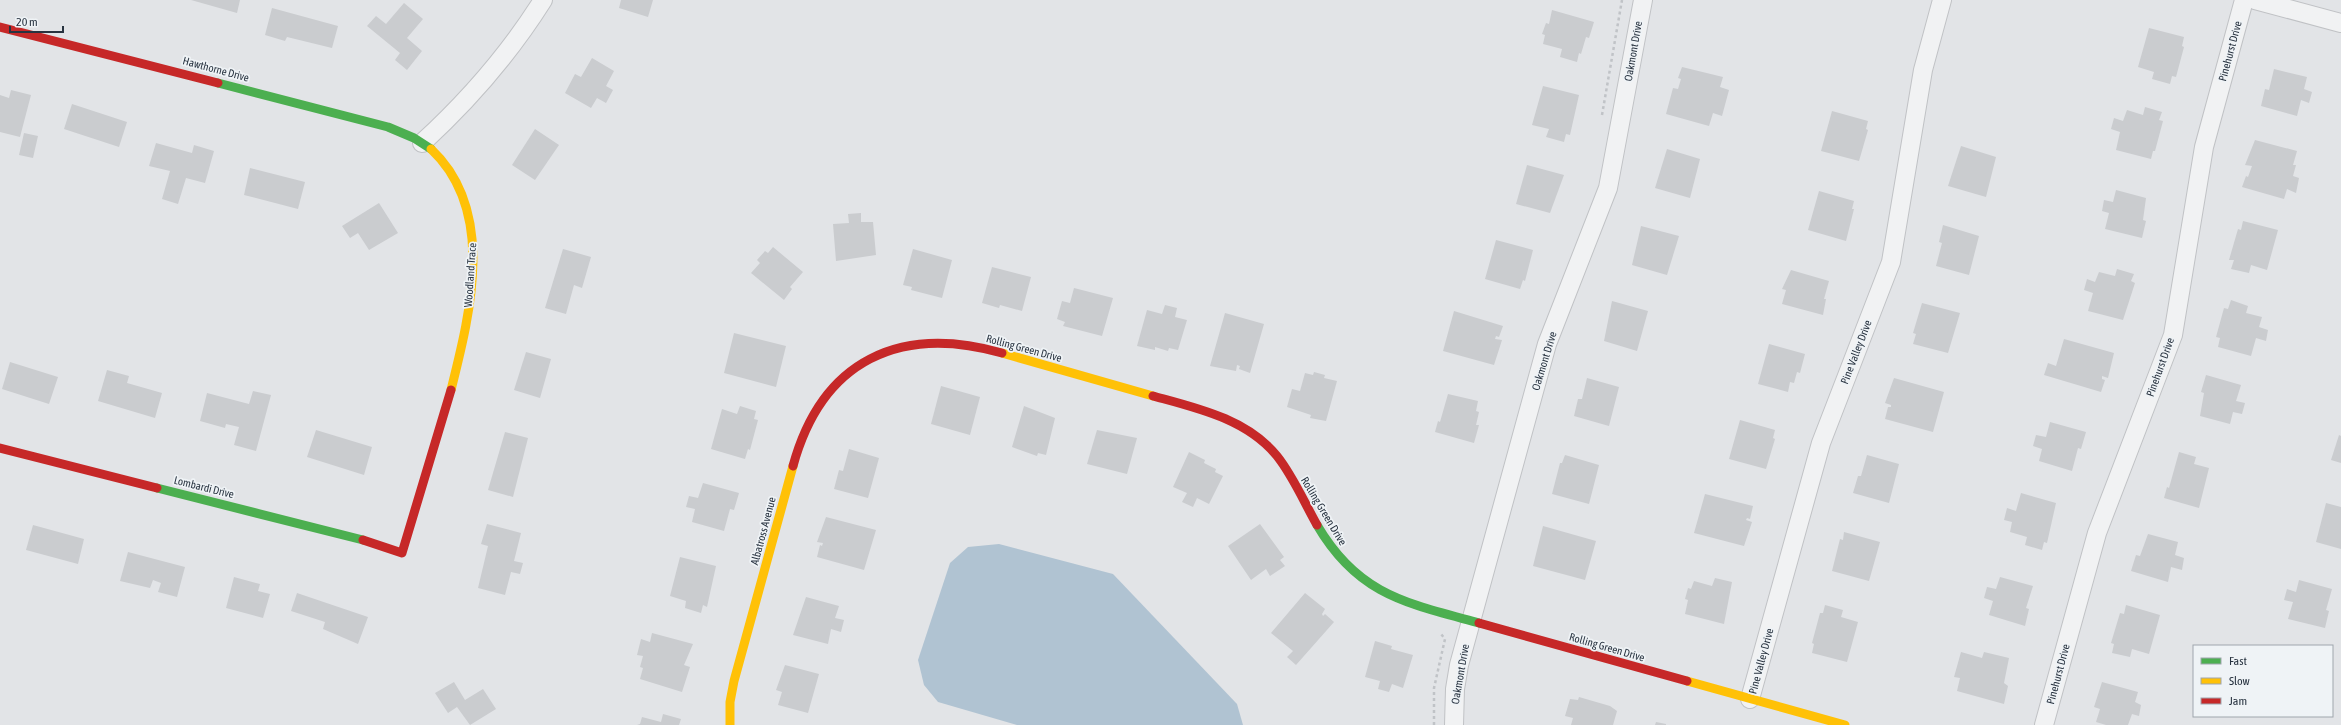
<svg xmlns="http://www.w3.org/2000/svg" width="2341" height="725" font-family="'Asap Condensed',sans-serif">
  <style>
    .water { fill: #b0c3d2 }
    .building { fill: #cacccf }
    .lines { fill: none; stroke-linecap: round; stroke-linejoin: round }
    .street-casing { stroke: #c0c2c5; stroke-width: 20 }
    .path { stroke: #c0c3c7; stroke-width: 2.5; stroke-dasharray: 3 3; stroke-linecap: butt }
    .street { stroke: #f1f2f3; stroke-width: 18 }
    .fast { stroke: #4caf50; stroke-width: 9 }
    .slow { stroke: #ffc107; stroke-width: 9 }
    .jam { stroke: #c62828; stroke-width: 9 }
    .labels { text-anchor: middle; stroke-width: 3.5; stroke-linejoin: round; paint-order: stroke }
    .street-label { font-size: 11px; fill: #283340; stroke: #eff3f6 }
  </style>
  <rect width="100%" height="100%" fill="#e2e4e7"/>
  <path class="water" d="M999,544L1113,574L1237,704L1243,725H1017L938,702L924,685L918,660L950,563L968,547Z"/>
  <g class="building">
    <path d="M191,0H240L237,13Z"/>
    <path d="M621,0H653L648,17L619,8Z"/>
    <path d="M404,3L423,19L407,38L422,51L407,70L395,60L400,53L367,26L376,16L386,24Z"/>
    <path d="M272,8L338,26L332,48L287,37L285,41L265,35Z"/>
    <path d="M1552,10L1594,22L1589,38L1586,37L1581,54L1579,53L1577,62L1560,57L1562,49L1543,44L1545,35L1542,34L1546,23L1549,24Z"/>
    <path d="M2149,28L2184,37L2182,46L2184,47L2176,77L2172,76L2170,84L2152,79L2154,72L2138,67Z"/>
    <path d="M592,58L614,71L606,86L613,90L606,103L597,98L591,108L565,93L575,74L581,77Z"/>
    <path d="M1682,67L1723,77L1720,87L1729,90L1722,116L1713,113L1709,126L1666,114L1673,88L1678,89L1681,79L1678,78Z"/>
    <path d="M2274,69L2307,77L2304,89L2312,92L2309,103L2301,100L2297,116L2261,106L2265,89L2269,90Z"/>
    <path d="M1543,86L1579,95L1570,135L1566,134L1564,142L1546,137L1549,129L1532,125Z"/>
    <path d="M11,90L31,95L20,137L0,132V95L9,98Z"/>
    <path d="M72,104L127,122L119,147L64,129Z"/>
    <path d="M2145,107L2162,112L2159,120L2163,121L2155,151H2153L2151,159L2116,150L2120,132L2111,129L2114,118L2123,121L2127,110L2143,115Z"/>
    <path d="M1832,111L1868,121L1866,129L1868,130L1859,161L1821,151Z"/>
    <path d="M535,129L559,145L535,180L512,165Z"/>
    <path d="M24,133L38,136L33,158L19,155Z"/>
    <path d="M2255,140L2297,151L2293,165H2296L2293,176L2299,178L2296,193L2287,189L2284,199L2242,187L2246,176L2248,177L2252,166L2245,165Z"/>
    <path d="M156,143L192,153L194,145L214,151L205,183L186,178L178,204L162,199L170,171L149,166Z"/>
    <path d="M1961,146L1996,157L1986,197L1948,186Z"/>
    <path d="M1667,149L1700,159L1690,198L1655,188Z"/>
    <path d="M1527,165L1564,175L1550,213L1516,204Z"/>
    <path d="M250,168L305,182L298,209L244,195Z"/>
    <path d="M2116,190L2146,198L2143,220L2146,221L2142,238L2105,229L2109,213L2102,211L2104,200L2113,202Z"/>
    <path d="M1819,191L1854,201L1852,209H1854L1846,241L1808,230Z"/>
    <path d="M379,203L398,233L369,250L358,233L350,238L342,226Z"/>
    <path d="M861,213V222H873L876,255L836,261L833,224L849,223L848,214Z"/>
    <path d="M2243,221L2278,230L2267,270L2251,265L2249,273L2231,269L2234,260H2229L2238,229L2241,230Z"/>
    <path d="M1943,225L1979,236L1969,275L1936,266L1942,243L1939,242Z"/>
    <path d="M1641,226L1679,236L1667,275L1632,265Z"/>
    <path d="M1496,240L1533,250L1525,281L1523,280L1520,289L1485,279Z"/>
    <path d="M773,247L803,272L790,287L792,289L784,300L751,273L760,263L757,260L765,251L768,253Z"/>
    <path d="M563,249L591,257L582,288L574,285L566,314L545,308Z"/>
    <path d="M913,249L952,260L942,298L911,290L912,287L903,285Z"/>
    <path d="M992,267L1031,277L1022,311L1000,305L999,308L982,303Z"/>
    <path d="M2117,269L2134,274L2131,281L2135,283L2123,320L2088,311L2093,293L2084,290L2087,279L2095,282L2099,272L2115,276Z"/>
    <path d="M1791,270L1829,281L1824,299H1826L1823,315L1782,304L1786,290L1782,289Z"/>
    <path d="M1074,288L1113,298L1102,336L1063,326L1065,322L1057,319L1062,301L1070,303Z"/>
    <path d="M2231,300L2248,306L2246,313L2262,317L2259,327L2268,330L2266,341L2256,338L2251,356L2218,347L2220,338L2216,337L2224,308L2228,309Z"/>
    <path d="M1612,301L1648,311L1637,351L1604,341Z"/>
    <path d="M1922,303L1960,313L1948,353L1913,344L1916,334L1913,333Z"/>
    <path d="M1165,305L1177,308L1175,317L1187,320L1178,350L1169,348L1168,351L1155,347V350L1137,346L1147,310L1162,314Z"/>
    <path d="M1454,311L1503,326L1499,337L1496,336L1495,339L1502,340L1494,365L1443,351Z"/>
    <path d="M1225,313L1264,324L1250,373L1239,369L1240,366L1237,365L1236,371L1210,366Z"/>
    <path d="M734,333L786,346L776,387L724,373Z"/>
    <path d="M2064,339L2114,353L2108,378L2102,376V379L2105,380L2101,392L2044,375L2048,363L2056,366Z"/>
    <path d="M1769,344L1805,354L1800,373L1797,372L1794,383L1790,382L1788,392L1758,384Z"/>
    <path d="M526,352L551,359L540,398L514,390Z"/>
    <path d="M10,362L58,377L49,404L2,389Z"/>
    <path d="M107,370L129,376L127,383L162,393L155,418L98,401Z"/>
    <path d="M1314,372L1325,375L1324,378L1337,381L1326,421L1310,418L1311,415L1287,407L1292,389L1300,391L1305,373L1313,375Z"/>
    <path d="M2206,375L2241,385L2236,401L2245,403L2242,414L2233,412L2230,424L2200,416L2204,393L2201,392Z"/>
    <path d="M1587,378L1619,387L1609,426L1574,416L1578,399H1582Z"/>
    <path d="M1894,378L1944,392L1933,432L1885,419L1888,407H1891V405L1885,403Z"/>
    <path d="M941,386L980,397L970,435L931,424Z"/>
    <path d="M253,391L271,395L256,451L234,445L239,427L226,424L225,428L200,421L207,393L249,404Z"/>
    <path d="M1448,394L1478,401L1476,411L1479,412L1476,425H1479L1474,443L1435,432L1438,421L1440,422Z"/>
    <path d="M740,406L756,411L754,419L758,420L750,450L748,449L745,459L711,449L722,409L737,414Z"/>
    <path d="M1024,406L1055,418L1046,455L1038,453L1037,456L1012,447Z"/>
    <path d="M1740,420L1775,430L1773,438L1775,439L1766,469L1729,459Z"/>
    <path d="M2050,422L2086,432L2081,449L2078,448L2072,471L2039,461L2042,449L2033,446L2036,435L2046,437Z"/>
    <path d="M316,430L372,447L364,475L307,457Z"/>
    <path d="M1097,430L1137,438L1127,474L1087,464Z"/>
    <path d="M505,432L528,438L513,497L488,490Z"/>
    <path d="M2339,435L2341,436V463L2331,460Z"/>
    <path d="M849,449L879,458L868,498L834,489L839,470L843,471Z"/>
    <path d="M1189,452L1205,460L1204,463L1216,469L1215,472L1223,476L1209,504L1197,498L1193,507L1182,502L1187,493L1173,487Z"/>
    <path d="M2179,452L2196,457L2194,464L2209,468L2199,508L2164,498L2167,487L2169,488Z"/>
    <path d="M1565,455L1599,465L1589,504L1552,494L1560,463H1562Z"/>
    <path d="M1867,455L1899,464L1889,503L1853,493L1858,476H1861Z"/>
    <path d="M703,483L739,493L734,510L730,509L724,531L692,522L695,509L686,507L689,496L698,498Z"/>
    <path d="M2021,493L2056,503L2047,543L2044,542L2042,550L2025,545L2027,537L2010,532L2012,522L2004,520L2007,508L2016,511Z"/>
    <path d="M1705,494L1753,506L1750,519L1747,518L1746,520L1752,522L1744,546L1694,533Z"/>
    <path d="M2326,503L2341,507V549L2316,542Z"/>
    <path d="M826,517L876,530L864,570L817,557L820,545L822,546L823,543L817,542Z"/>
    <path d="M487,524L521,533L514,561L523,563L520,574L511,572L505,595L478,588L488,546L481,544Z"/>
    <path d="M1260,524L1284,557L1280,560L1285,566L1270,576L1266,569L1251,580L1228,546Z"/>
    <path d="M33,525L84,539L78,564L26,550Z"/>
    <path d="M1543,526L1596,541L1585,580L1533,566Z"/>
    <path d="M1844,532L1880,542L1869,581L1832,571L1840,539L1843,540Z"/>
    <path d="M2148,534L2178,542L2175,555L2184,558L2182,570L2171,567L2168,582L2131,571L2136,555L2140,556Z"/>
    <path d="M128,552L185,567L177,597L158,592L161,583L153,580L150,588L120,581Z"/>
    <path d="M680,557L716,566L707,607L703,605L701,613L685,608L686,601L670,596Z"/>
    <path d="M234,577L260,584L258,591L270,594L263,618L226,608Z"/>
    <path d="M2000,577L2033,586L2026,608L2029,609L2025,626L1989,615L1993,601L1984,598L1987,587L1996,589Z"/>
    <path d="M1715,578L1732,582L1724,624L1685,614L1688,600L1685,599L1688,588L1691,589L1694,581L1712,586Z"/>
    <path d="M2299,580L2332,589L2326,610L2329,611L2325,628L2288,619L2293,602L2284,600L2287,589L2296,592Z"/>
    <path d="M297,593L368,617L358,644L323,629L325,622L291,611Z"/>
    <path d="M1305,593L1325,609L1322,614L1323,616L1325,614L1334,622L1296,665L1287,657L1293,651L1271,633Z"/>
    <path d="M806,597L839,606L835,618L844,620L841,632L831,629L828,644L793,635Z"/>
    <path d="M1825,605L1843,610L1841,617L1858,622L1847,662L1812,653L1814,644L1812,643L1820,613H1823Z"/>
    <path d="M2126,605L2160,615L2149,654L2132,649L2130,657L2112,653L2114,644L2111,643L2120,613L2124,614Z"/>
    <path d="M652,633L693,644L684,665L690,667L682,692L640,679L643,668L640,667L643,656L637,655L641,639L650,642Z"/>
    <path d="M1375,641L1392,646L1391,649L1413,655L1403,688L1392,684L1389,692L1378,689L1380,681L1365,677Z"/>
    <path d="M1961,652L1982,658L1984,652L2009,658L2004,683L2008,686L2004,704L1957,691L1960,678L1954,677Z"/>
    <path d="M785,665L819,674L808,713L778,705L782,692L776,690Z"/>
    <path d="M454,682L465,700L483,689L496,709L470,725L457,707L448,713L435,693Z"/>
    <path d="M2102,682L2138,692L2135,702L2141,705L2139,716L2132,714L2128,725H2106L2096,722L2100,709L2094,707Z"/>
    <path d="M1579,697L1610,706L1617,711L1613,725H1571L1573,718L1565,716L1570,699L1578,700Z"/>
    <path d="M663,714L681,719L679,725H637L640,724L642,717L661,722Z"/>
    <path d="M1656,722L1666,724V725H1655Z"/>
  </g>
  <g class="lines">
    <g class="street-casing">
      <g id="street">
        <path d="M2255,0L2341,23"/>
        <path d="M422,143C469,100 509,54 543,0"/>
        <path d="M1750,699L1821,443L1891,262L1923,70L1942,0"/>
        <path d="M1454,725L1455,689L1459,665L1547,344L1608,188L1643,0"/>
        <path d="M2044,725L2097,533L2173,335L2204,147L2244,0"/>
      </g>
    </g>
    <g class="path">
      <path d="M1602,115L1622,0"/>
      <path d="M1434,725V688L1445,639L1441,634"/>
    </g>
    <use href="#street" class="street"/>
    <g class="fast">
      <path d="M218,83L388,127L414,138L431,149"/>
      <path d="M157,488L363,540"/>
      <path d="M1317,525C1358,595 1406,603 1479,623"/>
    </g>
    <g class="slow">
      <path d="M431,149C497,211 470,314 451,390"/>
      <path d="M1002,353L1153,396"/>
      <path d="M1687,681L1845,725"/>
      <path d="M730,725V702L734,681L793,466"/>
    </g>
    <g class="jam">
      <path d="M0,27L218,83"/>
      <path d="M1153,396C1197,408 1247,419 1277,456C1293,476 1304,502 1317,525"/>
      <path d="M0,448L157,488"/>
      <path d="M793,466C822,360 900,324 1002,353"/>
      <path d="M363,540L402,553L451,390"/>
      <path d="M1479,623L1687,681"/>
    </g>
  </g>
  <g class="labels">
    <g class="street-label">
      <text transform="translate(1633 51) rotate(-80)" y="4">Oakmont Drive</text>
      <text transform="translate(2230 51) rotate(-75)" y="4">Pinehurst Drive</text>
      <text transform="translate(216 69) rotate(15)" y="4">Hawthorne Drive</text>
      <text transform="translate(470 275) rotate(-86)" y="4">Woodland Trace</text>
      <text transform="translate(1024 348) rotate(15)" y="4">Rolling Green Drive</text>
      <text transform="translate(1856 352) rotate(-69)" y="4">Pine Valley Drive</text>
      <text transform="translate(1544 361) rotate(-73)" y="4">Oakmont Drive</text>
      <text transform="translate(2160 367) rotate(-70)" y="4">Pinehurst Drive</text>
      <text transform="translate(204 487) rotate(14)" y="4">Lombardi Drive</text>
      <text transform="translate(1324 511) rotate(59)" y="4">Rolling Green Drive</text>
      <text transform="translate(763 531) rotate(-75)" y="4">Albatross Avenue</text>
      <text transform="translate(1607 647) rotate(16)" y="4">Rolling Green Drive</text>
      <text transform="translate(1761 661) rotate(-75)" y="4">Pine Valley Drive</text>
      <text transform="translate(1460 674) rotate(-80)" y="4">Oakmont Drive</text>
      <text transform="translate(2058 674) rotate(-75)" y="4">Pinehurst Drive</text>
    </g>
  </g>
  <rect x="2193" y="645" width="140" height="72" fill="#eff3f6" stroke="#9fa6ad"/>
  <rect x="2201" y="658" width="20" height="6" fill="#4caf50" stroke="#9fa6ad"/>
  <text x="2229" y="665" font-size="12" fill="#283340">Fast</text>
  <rect x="2201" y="678" width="20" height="6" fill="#ffc107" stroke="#9fa6ad"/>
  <text x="2229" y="685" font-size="12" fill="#283340">Slow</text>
  <rect x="2201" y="698" width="20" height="6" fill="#c62828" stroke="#9fa6ad"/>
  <text x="2229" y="705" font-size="12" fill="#283340">Jam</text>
  <path d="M10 26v6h53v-6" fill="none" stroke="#283340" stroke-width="2"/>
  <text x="16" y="26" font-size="12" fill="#283340" stroke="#eff3f6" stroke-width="3" paint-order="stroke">20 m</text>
</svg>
